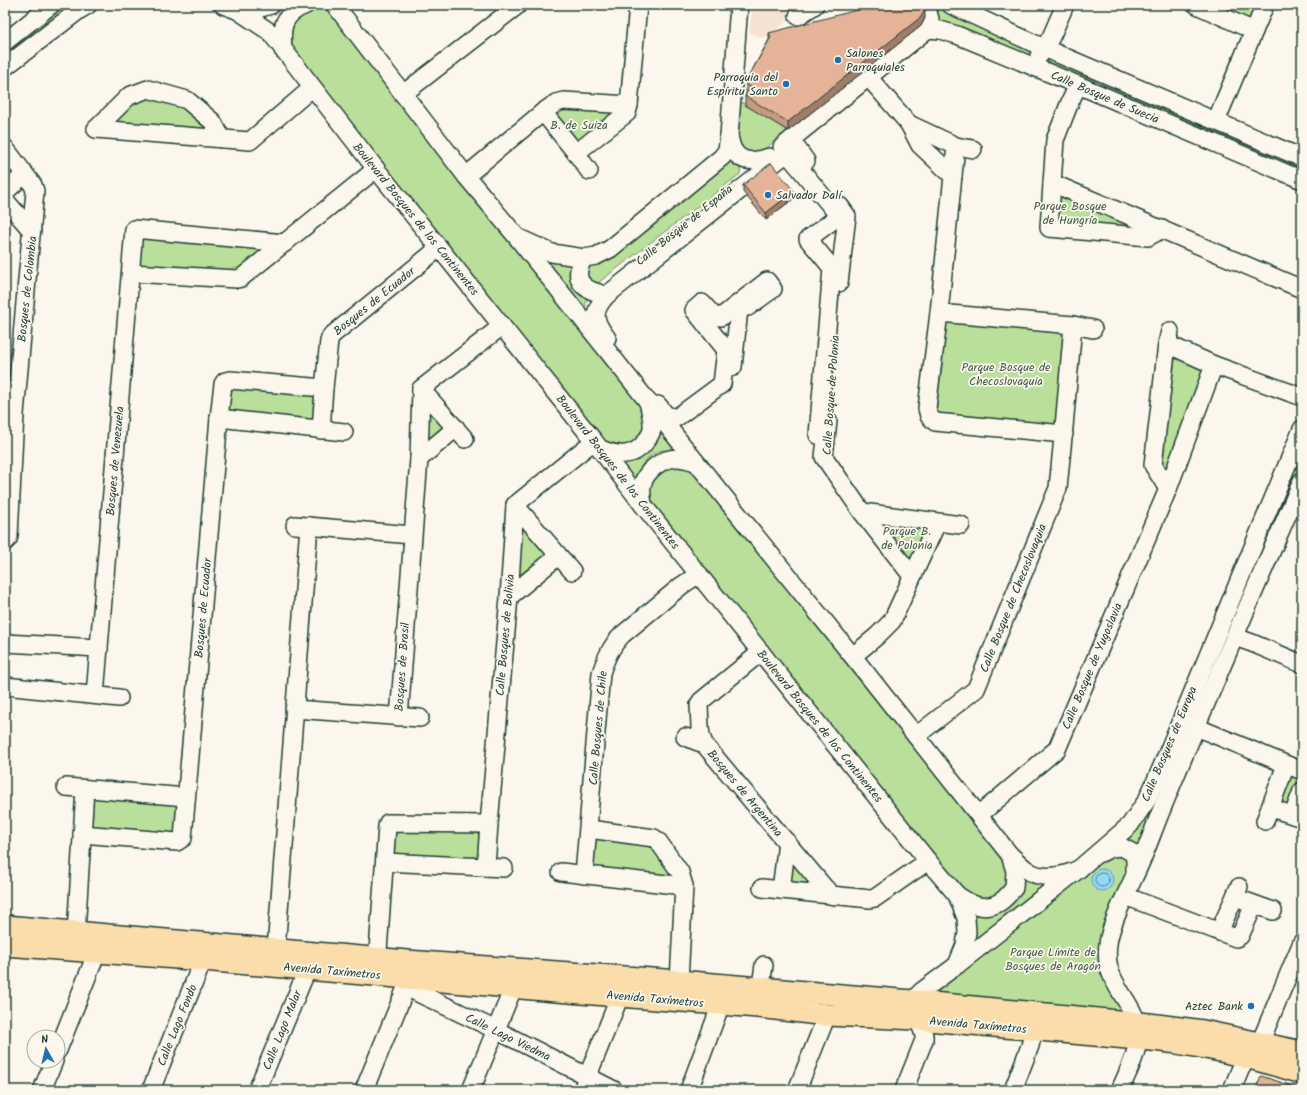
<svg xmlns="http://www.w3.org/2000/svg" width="1307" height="1095" font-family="Kalam,sans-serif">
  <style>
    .built { fill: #f4e3d2 }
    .green { fill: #b9df9a; stroke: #6c8e67 }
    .water { fill: #95d9f7; stroke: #669ba9 }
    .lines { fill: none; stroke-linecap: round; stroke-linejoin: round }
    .shore { stroke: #4e7b82; stroke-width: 1 }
    .minor-casing { stroke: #1f3d34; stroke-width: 20 }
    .major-casing { stroke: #1f3d34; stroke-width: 24 }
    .minor { stroke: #fbf7ec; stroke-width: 17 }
    .major { stroke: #faddab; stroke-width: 21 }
    .wall { fill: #c59a82; stroke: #1f3d34 }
    .shaded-wall { fill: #a07d6a; stroke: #1f3d34 }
    .building { fill: #e5b397; stroke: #1f3d34 }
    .poi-dot { fill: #1f6fb2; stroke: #fbf7ec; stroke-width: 1.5 }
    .labels { text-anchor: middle; stroke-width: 3.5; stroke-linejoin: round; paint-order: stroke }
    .poi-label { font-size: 12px; fill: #1f3d34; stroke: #fbf7ec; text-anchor: start }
    .street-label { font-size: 12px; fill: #1f3d34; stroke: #fbf7ec }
    .park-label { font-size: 12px; fill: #3e5d48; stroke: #fbf7ec }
  </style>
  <rect width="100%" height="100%" fill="#fbf7ec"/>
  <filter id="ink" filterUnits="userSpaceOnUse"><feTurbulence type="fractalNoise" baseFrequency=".025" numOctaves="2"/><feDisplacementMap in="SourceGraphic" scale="8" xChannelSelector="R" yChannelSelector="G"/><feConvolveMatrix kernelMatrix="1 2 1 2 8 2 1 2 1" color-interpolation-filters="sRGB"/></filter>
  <g filter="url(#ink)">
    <path class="built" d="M753,5H800L790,13L786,22L768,36L760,38L749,32Z"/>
    <g class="green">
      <path d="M45,5H75L5,64V37Z"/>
      <path d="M932,5H939L952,13L1034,51L1030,58L935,24Z"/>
      <path d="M1211,5H1257L1250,21Z"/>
      <path d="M314,8L325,9L332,14L497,226L645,411L648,428L631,450L603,441L468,273L375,153L291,54L290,31L293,22Z"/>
      <path d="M1047,55L1300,163L1302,167V171L1043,63Z"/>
      <path d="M154,96L194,110L210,133L106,125L131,101Z"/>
      <path d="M738,100L788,131L758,154C755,154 751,154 748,153C730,147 737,115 738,100Z"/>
      <path d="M562,105L608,108L619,116L579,148L552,112Z"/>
      <path d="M732,159L741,166L740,174L594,286L589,285L585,266L726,161Z"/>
      <path d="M1056,190L1140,227L1058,226Z"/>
      <path d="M136,238L273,246L241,273L134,269Z"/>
      <path d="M525,242L575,261L592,294L586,302L585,313Z"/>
      <path d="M946,320L1064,330L1055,427L936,416Z"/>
      <path d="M1176,353L1215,370L1168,476L1160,468Z"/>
      <path d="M225,386L319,393L316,422L230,416L223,409Z"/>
      <path d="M427,408L446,429L427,442Z"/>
      <path d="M657,425L676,452C672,451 667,450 663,450C647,453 639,468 635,482L614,455L621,457Z"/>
      <path d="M1302,442V466L1138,852L1134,843L1126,840Z"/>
      <path d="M674,462L691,469L932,771L1008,861L1009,879L998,898L970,899L649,501L650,478Z"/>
      <path d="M874,520L928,527L911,563Z"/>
      <path d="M517,521L547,554L518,576Z"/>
      <path d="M1291,775L1301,778L1290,809L1280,806Z"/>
      <path d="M86,794L177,799L180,835L91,828Z"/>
      <path d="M395,826L482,830L480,861L392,855Z"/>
      <path d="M594,835L652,841L677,876L670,880L592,872Z"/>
      <path d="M1116,855C1123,857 1127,859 1130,866L1100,952L1101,971L1127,1014L930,997L1099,861Z"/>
      <path d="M788,857L818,891L787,881Z"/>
      <path d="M1021,870L1052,879L971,943L970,912H984Z"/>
    </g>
    <circle class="water" cx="1102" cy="880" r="11"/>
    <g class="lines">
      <circle class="shore" cx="1102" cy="880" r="7"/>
      <g class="minor-casing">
        <g id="minor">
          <path d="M223,5L237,10L270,32L376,169L594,441L643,505L928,861L957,895L966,918L967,932L965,945L957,965"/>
          <path d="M335,5L466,176L516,236L696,462L863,669L1010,855C1016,860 1021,866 1027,870C1042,881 1064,876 1079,869"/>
          <path d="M926,5L930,19L928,29"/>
          <path d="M951,5L1044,48L1302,158"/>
          <path d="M1197,5L1254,31"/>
          <path d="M237,10H254L271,5"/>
          <path d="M798,16L815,5"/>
          <path d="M928,29L940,30L957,35L1078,85L1302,180"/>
          <path d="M5,42L51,5"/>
          <path d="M283,50C281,28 282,14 306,5"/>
          <path d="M1039,56L1051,37L1065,5"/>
          <path d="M5,67L78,11L88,5"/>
          <path d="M869,78L909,124L920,145L953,176"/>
          <path d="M1078,85L1070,102L1055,140L1049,228L1148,237L1162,229"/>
          <path d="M403,94L518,5"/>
          <path d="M543,112L576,153L589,171"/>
          <path d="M1216,121L1265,5"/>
          <path d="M909,124L956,146L973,149"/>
          <path d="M96,129L250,141L312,88"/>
          <path d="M96,129L129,96L148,89L187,100L213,122L222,139"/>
          <path d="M729,136C730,140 731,147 734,151C742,164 756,161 769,157"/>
          <path d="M791,140L806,161"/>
          <path d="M956,146L939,313L927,408L929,416L935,422L1064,434"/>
          <path d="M782,147L928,29"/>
          <path d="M5,148L33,185L35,191L15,414L9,536L8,539L5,542"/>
          <path d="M576,153L627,113L629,105L638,5"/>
          <path d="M466,176L543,112L556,103L564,101L629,105"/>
          <path d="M1052,183L1302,289"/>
          <path d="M5,192L24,175"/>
          <path d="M5,200L32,231"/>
          <path d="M519,238L552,253L584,258L596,256L610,249L722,157L727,150L729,136L739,5"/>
          <path d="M584,258C573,276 579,288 599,293"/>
          <path d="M131,273L237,279L241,278L376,169"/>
          <path d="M839,283L847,216L840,206"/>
          <path d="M939,313L1073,325L1093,329"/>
          <path d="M607,338C594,321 591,312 607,295L787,153L839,216L808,239L832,268L818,435"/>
          <path d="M1167,344L1214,365L1302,397"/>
          <path d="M733,367L739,309"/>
          <path d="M421,389L465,439"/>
          <path d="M658,405L666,415L676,418L722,384L726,350L694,310L702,303L714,316L721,317L767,281L773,289L748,307"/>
          <path d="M219,418L344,432"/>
          <path d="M828,421L824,457L862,512L912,576"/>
          <path d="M321,430L324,388L329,341L331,336L439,248"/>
          <path d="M601,449C618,456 634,458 646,441C648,438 651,434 652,430C653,421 650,410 648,402"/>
          <path d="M419,459L456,428"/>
          <path d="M1168,489L1153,465L1167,344L1170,331"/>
          <path d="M515,505L572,571"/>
          <path d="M643,505C642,498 641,492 642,486C645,471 662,458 677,458C683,458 689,460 696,462"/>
          <path d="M862,512L961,525"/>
          <path d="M295,525L412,535"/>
          <path d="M509,597L558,556"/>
          <path d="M1235,637L1252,643L1302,664"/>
          <path d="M5,643L99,648"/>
          <path d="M761,652L701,701L699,705L700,727L701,736L704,744L824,887L833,896"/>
          <path d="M853,656L877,636L892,621L937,523"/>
          <path d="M5,686L119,698"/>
          <path d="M95,695L134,229L285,243"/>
          <path d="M294,709L420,718"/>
          <path d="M399,717L419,459L421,389L502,326"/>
          <path d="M1196,727L1302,771"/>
          <path d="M916,736L976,689L1058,488L1064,427L1073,325"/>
          <path d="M685,737L704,744"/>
          <path d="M66,787L186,797"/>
          <path d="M1271,808L1302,818"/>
          <path d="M979,815L1057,749L1168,489L1214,365"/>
          <path d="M1293,815L1302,791"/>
          <path d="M1265,821L1286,765"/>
          <path d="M589,829L654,838L658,841L680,872L684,886L679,981"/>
          <path d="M82,834L177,842L183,838L219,418L223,384L225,381L230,380L324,388"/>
          <path d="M1101,853L1111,848L1122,847L1133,853L1135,860V873"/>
          <path d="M385,862L504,868"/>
          <path d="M486,867L489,824L509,597L515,505L594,441"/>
          <path d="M561,872L684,886"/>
          <path d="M584,875L601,673C606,658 611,646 622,635L681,586L699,574"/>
          <path d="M762,888L870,899L875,898L928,861"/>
          <path d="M781,890L787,842"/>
          <path d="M957,895C970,904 984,912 1000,902C1005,899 1010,893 1014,888L1015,871L1010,855"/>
          <path d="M1125,896L1236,938L1240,936L1254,905"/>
          <path d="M1245,901L1273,911"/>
          <path d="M1219,932L1239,887"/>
          <path d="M76,933L85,789"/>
          <path d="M276,949L309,526"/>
          <path d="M377,958L378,951L387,826L388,823L489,824"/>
          <path d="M410,978L412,986L416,992L496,1030L614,1090"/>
          <path d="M759,1000L764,965"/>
          <path d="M1260,1043L1302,942"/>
          <path d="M58,1050L97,952"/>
          <path d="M42,1090L54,1061"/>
          <path d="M151,1090L203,960"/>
          <path d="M257,1090L307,970"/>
          <path d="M364,1090L410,978"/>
          <path d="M471,1090L514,986"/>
          <path d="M582,1090L620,996"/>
          <path d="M689,1090L721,1004"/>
          <path d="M797,1090L827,1015"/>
          <path d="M904,1090L924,1040C925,1032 921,1027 917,1019C915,1013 914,1007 912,1001L922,991L957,965L1079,869L1130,825L1147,800L1160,771L1302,429"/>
          <path d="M1013,1090L1030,1046L1034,1029"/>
          <path d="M1120,1090C1127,1074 1136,1057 1138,1040C1141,1010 1116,994 1109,968C1107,959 1107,947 1109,938C1114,916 1125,897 1134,877C1144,857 1151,836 1159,816C1205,703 1254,592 1302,481"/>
          <path d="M1232,1090L1240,1070L1247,1058"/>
        </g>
      </g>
      <g class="major-casing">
        <g id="major">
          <path d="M5,926L407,961L679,981L912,1001L1149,1024L1203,1031L1302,1052"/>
          <path d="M5,945L203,960L556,991L758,1007L827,1015L917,1019L1138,1039C1194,1042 1248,1057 1302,1073"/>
        </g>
      </g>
      <use href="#minor" class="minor"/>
      <use href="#major" class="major"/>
    </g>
    <g class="wall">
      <path d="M925,18L921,26L788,131L745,105V96L746,94V81L769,40V33Z"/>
      <path d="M743,185L794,198L766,220L743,192Z"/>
    </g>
    <g class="shaded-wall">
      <path d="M925,9V18L921,26L788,131V122Z"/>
      <path d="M794,191V198L766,220V213Z"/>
    </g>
    <g class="building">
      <path d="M876,5H924L925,9L921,17L788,122L745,96L751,87L746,85V81L771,37L769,33Z"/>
      <path d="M771,163L794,191L766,213L743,185Z"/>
      <path d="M1261,1076L1302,1089V1090H1255Z"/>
    </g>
  </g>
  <g class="poi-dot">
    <circle cx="838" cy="60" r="4"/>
    <circle cx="786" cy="84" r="4"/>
    <circle cx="768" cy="195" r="4"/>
    <circle cx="1251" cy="1006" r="4"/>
  </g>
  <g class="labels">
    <g class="poi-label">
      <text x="846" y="57">Salones<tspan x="846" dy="14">Parroquiales</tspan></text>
      <text x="778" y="81" text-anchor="end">Parroquia del<tspan x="778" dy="14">Espíritu Santo</tspan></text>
      <text x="776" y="199">Salvador Dalí</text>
      <text x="1243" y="1010" text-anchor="end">Aztec Bank</text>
    </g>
    <g class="street-label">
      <text transform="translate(1105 97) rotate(23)" y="4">Calle Bosque de Suecia</text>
      <text transform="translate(416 219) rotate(51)" y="4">Boulevard Bosques de los Continentes</text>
      <text transform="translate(684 225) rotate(-39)" y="4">Calle Bosque de España</text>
      <text transform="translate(27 289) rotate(-84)" y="4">Bosques de Colombia</text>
      <text transform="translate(374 301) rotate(-39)" y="4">Bosques de Ecuador</text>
      <text transform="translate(831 395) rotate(-86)" y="4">Calle Bosque de Polonia</text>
      <text transform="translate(115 461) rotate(-85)" y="4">Bosques de Venezuela</text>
      <text transform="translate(618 472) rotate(52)" y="4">Boulevard Bosques de los Continentes</text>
      <text transform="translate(1013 598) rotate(-68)" y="4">Calle Bosque de Checoslovaquia</text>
      <text transform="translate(203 608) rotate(-85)" y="4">Bosques de Ecuador</text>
      <text transform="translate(505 635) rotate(-85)" y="4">Calle Bosques de Bolivia</text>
      <text transform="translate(1092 666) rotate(-67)" y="4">Calle Bosque de Yugoslavia</text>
      <text transform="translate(402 667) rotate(-86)" y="4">Bosques de Brasil</text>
      <text transform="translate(820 726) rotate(51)" y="4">Boulevard Bosques de los Continentes</text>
      <text transform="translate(598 728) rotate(-85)" y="4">Calle Bosques de Chile</text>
      <text transform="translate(1169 744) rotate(-67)" y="4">Calle Bosques de Europa</text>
      <text transform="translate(745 793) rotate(50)" y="4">Bosques de Argentina</text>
      <text transform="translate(332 971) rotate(5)" y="4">Avenida Taxímetros</text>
      <text transform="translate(655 999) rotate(5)" y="4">Avenida Taxímetros</text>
      <text transform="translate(177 1025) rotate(-68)" y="4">Calle Lago Fondo</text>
      <text transform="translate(978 1025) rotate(5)" y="4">Avenida Taxímetros</text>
      <text transform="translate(282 1030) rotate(-68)" y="4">Calle Lago Malar</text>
      <text transform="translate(508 1037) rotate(26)" y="4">Calle Lago Viedma</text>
    </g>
    <g class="park-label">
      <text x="579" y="129">B. de Suiza</text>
      <text x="1070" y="210">Parque Bosque<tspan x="1070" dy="14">de Hungría</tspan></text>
      <text x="1006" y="371">Parque Bosque de<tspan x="1006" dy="14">Checoslovaquia</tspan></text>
      <text x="907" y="535">Parque B.<tspan x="907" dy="14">de Polonia</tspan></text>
      <text x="1053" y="956">Parque Límite de<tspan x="1053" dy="14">Bosques de Aragón</tspan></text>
    </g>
  </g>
  <rect width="1307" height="1095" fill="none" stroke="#fbf7ec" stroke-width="20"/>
  <rect x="10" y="10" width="1287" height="1075" fill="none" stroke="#1f3d34" stroke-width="1.5" filter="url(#ink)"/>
  <g transform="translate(46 1049) rotate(352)"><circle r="19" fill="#fbf7ec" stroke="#a3ada2"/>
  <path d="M0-3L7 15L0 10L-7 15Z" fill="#1f6fb2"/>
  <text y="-6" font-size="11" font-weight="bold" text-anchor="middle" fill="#1f3d34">N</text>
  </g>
</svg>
